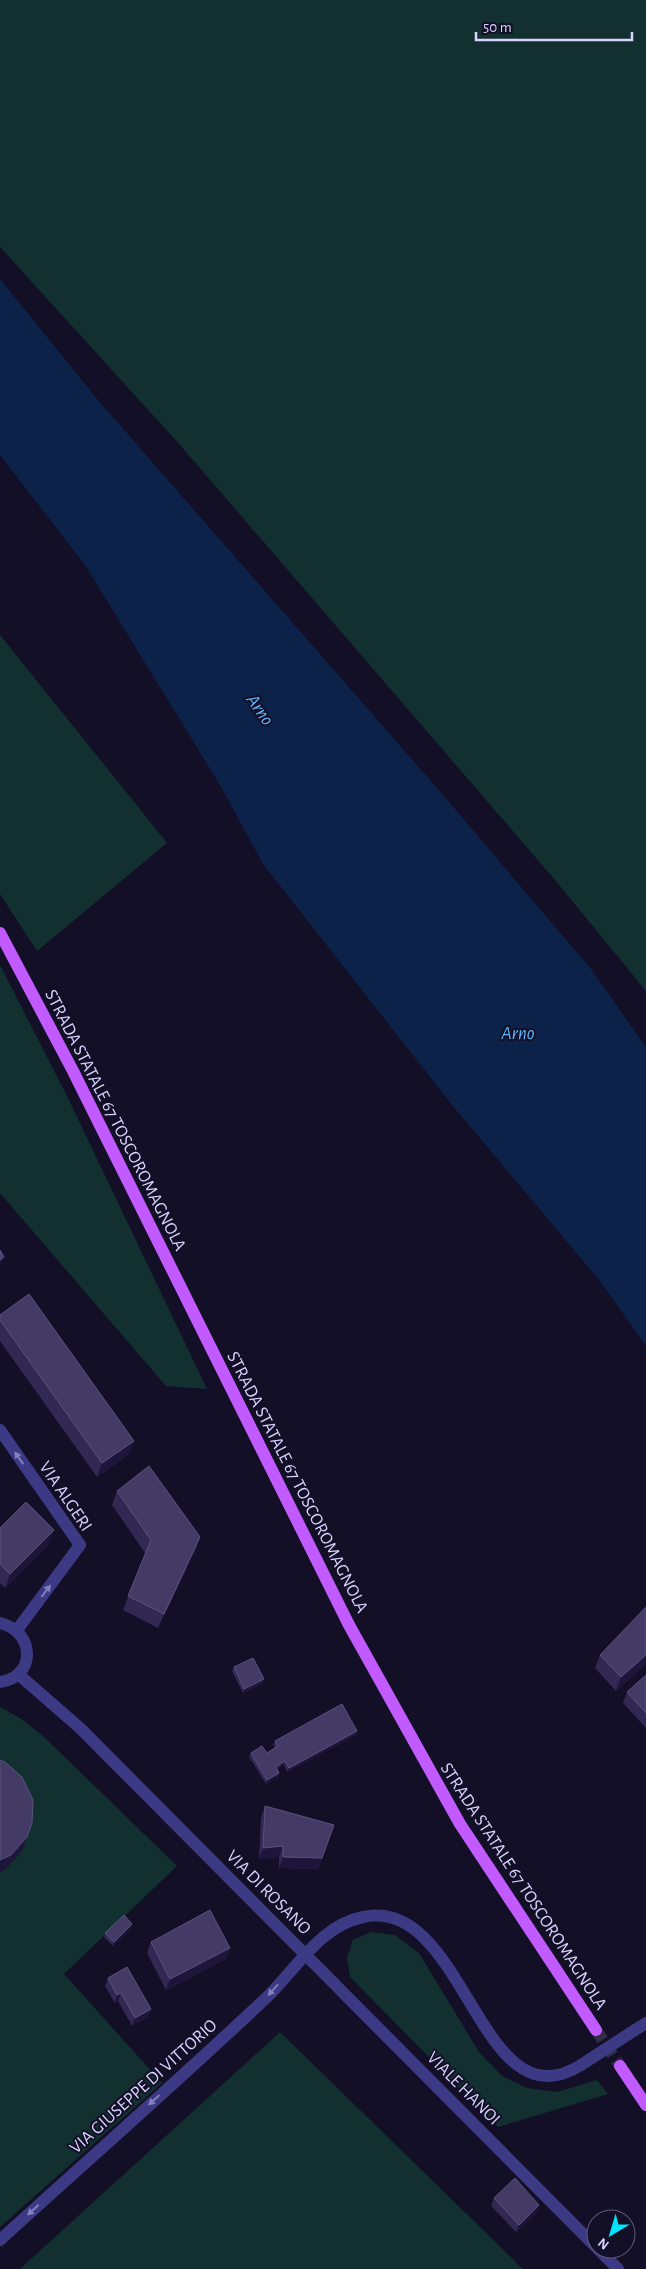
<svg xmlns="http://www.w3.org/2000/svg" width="646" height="2269" font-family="'Alegreya Sans',sans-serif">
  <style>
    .green { fill: #12302f }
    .water { fill: #0c2248 }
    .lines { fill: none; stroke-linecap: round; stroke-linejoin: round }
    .primary-tunnel { stroke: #312d47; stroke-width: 12; stroke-dasharray: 12 6; stroke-linecap: butt }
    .minor { stroke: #3d3a85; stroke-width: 12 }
    .primary { stroke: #c25bff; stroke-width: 12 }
    .minor-bridge { stroke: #3d3a85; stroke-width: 12 }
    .wall { fill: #312854 }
    .shaded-wall { fill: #1d163a }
    .building { fill: #433a66; stroke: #5a527e }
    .oneway { fill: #837fbc }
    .labels { text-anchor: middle; stroke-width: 4; stroke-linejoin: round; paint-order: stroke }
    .street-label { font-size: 18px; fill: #d9d4ff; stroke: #130f26 }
    .water-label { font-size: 19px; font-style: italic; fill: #62b6ff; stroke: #130f26 }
  </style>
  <rect width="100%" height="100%" fill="#130f26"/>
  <g class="green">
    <path d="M0,0H646V991L555,880L180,445L0,247Z"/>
    <path d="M0,635L167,843L37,951L0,894Z"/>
    <path d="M0,965L67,1096L207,1389L166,1386L0,1193Z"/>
    <path d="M0,1707L20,1718L42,1735L177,1866L64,1974L162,2083L0,2227Z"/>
    <path d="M371,1932L395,1935L419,1953L479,2052L502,2076L527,2088L557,2092L597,2080L608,2094L498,2127L350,1977L347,1957L353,1940Z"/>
    <path d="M280,2032L523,2269H20Z"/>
  </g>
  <path class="water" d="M0,279L98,400L437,788L591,969L646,1047V1346L600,1281L452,1105L263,864L220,785L85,565L0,455Z"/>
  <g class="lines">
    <path class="primary-tunnel" d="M596,2030L620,2066"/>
    <g class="minor">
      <path d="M0,1430L80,1545L17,1630"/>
      <path d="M0,1623C35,1631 37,1677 0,1682"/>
      <path d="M18,1674L80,1728L596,2247"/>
      <path d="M635,2030L646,2023"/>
      <path d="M0,2240C88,2160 178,2081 265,1999C296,1970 319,1926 363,1917C466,1895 479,2129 581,2065"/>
      <path d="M598,2249L618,2269"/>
    </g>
    <g class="primary">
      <path d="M0,933L73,1071L349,1625L460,1824L596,2030"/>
      <path d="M620,2066L646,2105"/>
    </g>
    <path class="minor-bridge" d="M581,2065L635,2030"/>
  </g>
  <g class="wall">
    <path d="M0,1315L129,1454L97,1477L0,1341Z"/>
    <path d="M117,1491L200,1537L195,1551L158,1628L123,1610L145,1553L112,1505Z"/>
    <path d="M0,1528L49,1544L5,1588L0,1583Z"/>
    <path d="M600,1655L646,1664L616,1691L595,1668Z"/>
    <path d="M234,1667L263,1683L243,1693L232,1671Z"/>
    <path d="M646,1675V1728L623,1703L627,1692Z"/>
    <path d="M357,1731L356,1735L287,1772L284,1765L277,1769L279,1773L278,1777L266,1784L249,1757L251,1753H267L275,1748L273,1745L275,1741Z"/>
    <path d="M265,1806L334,1825L318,1869L279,1868V1857L259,1859L261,1817Z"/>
    <path d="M132,1924L131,1928L113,1946L104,1937L105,1933Z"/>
    <path d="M151,1942L230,1948L226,1959L166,1990L147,1953Z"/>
    <path d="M108,1978L151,2009L148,2017L132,2026L118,2001L115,2003L105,1986Z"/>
    <path d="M494,2198L537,2212L516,2232L491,2206Z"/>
  </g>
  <g class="shaded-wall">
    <path d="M4,1257L1,1265H0V1260Z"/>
    <path d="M134,1441L129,1454L97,1477L102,1463Z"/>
    <path d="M54,1530L49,1544L5,1588L10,1574Z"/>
    <path d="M200,1537L195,1551L158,1628L164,1614Z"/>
    <path d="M646,1655V1664L616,1691L621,1677Z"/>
    <path d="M264,1679L263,1683L243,1693L244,1689Z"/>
    <path d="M357,1731L356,1735L287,1772L289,1768Z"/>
    <path d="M285,1761L284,1765L274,1770L276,1767Z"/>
    <path d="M279,1773L278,1777L266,1784L267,1780Z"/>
    <path d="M32,1823L22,1851L6,1869L0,1872V1860Z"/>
    <path d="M283,1846L279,1857L259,1859L263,1848Z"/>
    <path d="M283,1857L322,1858L318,1869L279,1868Z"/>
    <path d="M132,1924L131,1928L113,1946L114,1942Z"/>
    <path d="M230,1948L226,1959L166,1990L170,1979Z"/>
    <path d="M121,1993L118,2001L115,2003L117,1995Z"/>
    <path d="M151,2009L148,2017L132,2026L135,2018Z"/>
    <path d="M539,2205L537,2212L516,2232L519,2225Z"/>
  </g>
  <g class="building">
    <path d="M0,1250L4,1257L0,1260Z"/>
    <path d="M29,1294L134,1441L102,1463L0,1320V1315Z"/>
    <path d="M149,1466L200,1537L164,1614L128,1596L151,1540L117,1491Z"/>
    <path d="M26,1502L54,1530L10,1574L0,1564V1528Z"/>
    <path d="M646,1607V1655L621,1677L600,1655Z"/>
    <path d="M253,1658L264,1679L244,1689L234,1667Z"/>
    <path d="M646,1675V1713L627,1692Z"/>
    <path d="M342,1704L357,1731L289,1768L285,1761L276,1767L279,1773L267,1780L251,1753L262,1746L267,1753L278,1746L275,1741Z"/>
    <path d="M0,1760L5,1762L22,1777L33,1800L32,1823L27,1837L11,1855L0,1860Z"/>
    <path d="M265,1806L334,1825L322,1858L283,1857V1846L263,1848Z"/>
    <path d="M210,1910L230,1948L170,1979L151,1942Z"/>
    <path d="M124,1915L132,1924L114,1942L105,1933Z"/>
    <path d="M127,1967L151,2009L135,2018L121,1993L117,1995L108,1978Z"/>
    <path d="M515,2178L539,2205L519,2225L494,2198Z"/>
  </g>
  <defs><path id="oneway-solid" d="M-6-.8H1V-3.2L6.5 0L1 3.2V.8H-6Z" transform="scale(1.25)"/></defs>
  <g class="oneway">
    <use href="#oneway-solid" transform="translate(19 1458) rotate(-125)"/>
    <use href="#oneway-solid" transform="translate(46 1591) rotate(-53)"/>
    <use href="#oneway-solid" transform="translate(273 1990) rotate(132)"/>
    <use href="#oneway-solid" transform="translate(154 2100) rotate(138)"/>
    <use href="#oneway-solid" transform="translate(33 2210) rotate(138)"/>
  </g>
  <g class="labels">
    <g class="street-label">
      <text transform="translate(116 1120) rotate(63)" y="6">STRADA STATALE 67 TOSCOROMAGNOLA</text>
      <text transform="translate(298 1482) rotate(63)" y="6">STRADA STATALE 67 TOSCOROMAGNOLA</text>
      <text transform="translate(66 1496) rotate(56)" y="6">VIA ALGERI</text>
      <text transform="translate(524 1886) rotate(57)" y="6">STRADA STATALE 67 TOSCOROMAGNOLA</text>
      <text transform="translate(269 1892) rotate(45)" y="6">VIA DI ROSANO</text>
      <text transform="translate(143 2086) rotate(-42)" y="6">VIA GIUSEPPE DI VITTORIO</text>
      <text transform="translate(464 2088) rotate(45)" y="6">VIALE HANOI</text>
    </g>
    <g class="water-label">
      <text transform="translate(261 709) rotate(55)" y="7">Arno</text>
      <text x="518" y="1039">Arno</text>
    </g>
  </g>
  <g transform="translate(611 2234) rotate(218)"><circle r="24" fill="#130f26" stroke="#625e7d"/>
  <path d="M0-4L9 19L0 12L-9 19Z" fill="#00e5ff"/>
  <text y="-8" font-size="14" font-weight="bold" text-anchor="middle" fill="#d9d4ff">N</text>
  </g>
  <path d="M476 32v8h156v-8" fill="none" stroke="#d9d4ff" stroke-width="2.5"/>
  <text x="483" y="32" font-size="15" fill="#d9d4ff" stroke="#130f26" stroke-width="4" paint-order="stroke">50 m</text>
</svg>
